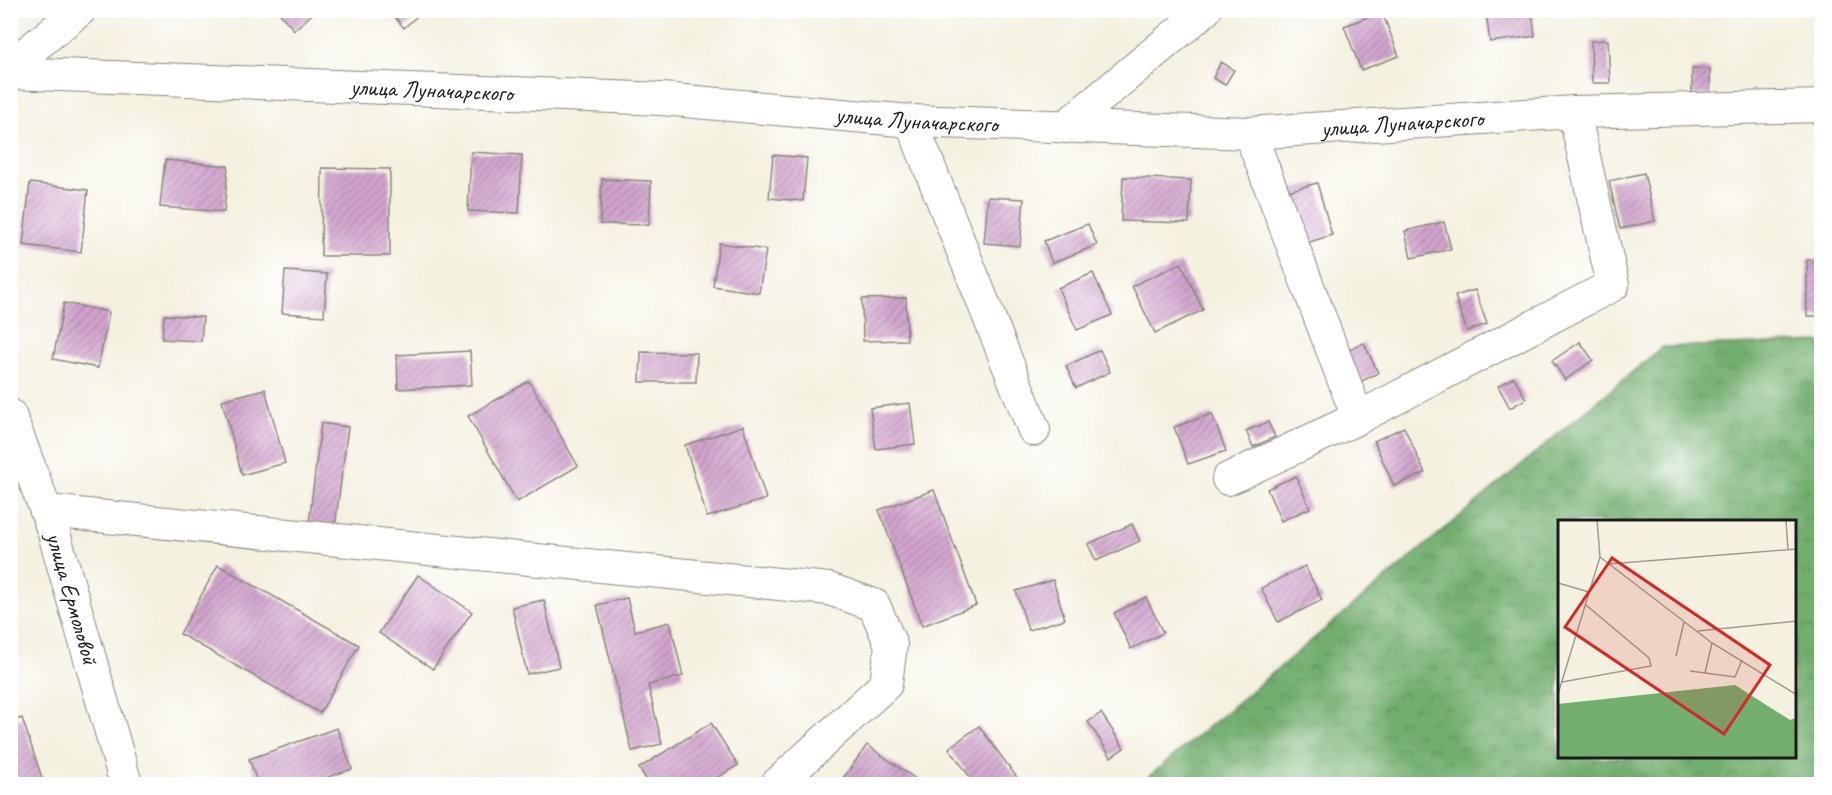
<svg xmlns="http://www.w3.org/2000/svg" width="1832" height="795" font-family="Caveat,sans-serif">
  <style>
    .forest { fill: url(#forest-crowns); stroke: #476545; stroke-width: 1.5; fill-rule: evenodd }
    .building { fill: url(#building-hatch) }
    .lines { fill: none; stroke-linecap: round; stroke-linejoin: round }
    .minor-casing { stroke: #88867e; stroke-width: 34 }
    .minor { stroke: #fff; stroke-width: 32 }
    .labels { text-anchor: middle; stroke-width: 5; stroke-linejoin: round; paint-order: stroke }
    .street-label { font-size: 24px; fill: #1c1c1c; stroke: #fff }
    .inset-road { fill: none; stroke: #9e9c92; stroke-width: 1.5 }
    .view { fill: #d62828; fill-opacity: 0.15; stroke: #d62828; stroke-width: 3 }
    .inset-edge { fill: none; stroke: #1c1c1c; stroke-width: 3 }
  </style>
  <defs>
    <pattern id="forest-crowns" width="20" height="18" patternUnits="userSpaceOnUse" patternTransform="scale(1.5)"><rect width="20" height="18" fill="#72ae6e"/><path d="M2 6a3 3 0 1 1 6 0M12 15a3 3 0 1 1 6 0" fill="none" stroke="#5d8d5a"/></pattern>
    <pattern id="building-hatch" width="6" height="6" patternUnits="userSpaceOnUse" patternTransform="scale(1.5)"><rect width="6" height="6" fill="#d2a4ce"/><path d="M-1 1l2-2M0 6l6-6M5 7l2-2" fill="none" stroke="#aa85a6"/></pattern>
  </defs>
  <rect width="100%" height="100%" fill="#fff"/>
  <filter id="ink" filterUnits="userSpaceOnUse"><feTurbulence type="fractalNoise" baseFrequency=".0167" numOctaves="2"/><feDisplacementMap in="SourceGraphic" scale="12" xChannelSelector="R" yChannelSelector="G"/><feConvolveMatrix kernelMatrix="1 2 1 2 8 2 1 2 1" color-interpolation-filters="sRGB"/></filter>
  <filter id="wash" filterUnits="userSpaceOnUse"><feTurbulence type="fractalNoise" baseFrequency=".008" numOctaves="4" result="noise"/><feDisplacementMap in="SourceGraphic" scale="24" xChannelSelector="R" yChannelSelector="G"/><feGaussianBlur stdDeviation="1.35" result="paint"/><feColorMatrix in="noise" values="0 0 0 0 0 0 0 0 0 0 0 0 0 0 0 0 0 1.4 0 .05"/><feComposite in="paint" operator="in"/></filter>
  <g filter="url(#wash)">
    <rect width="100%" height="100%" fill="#f4f1e0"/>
    <path class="forest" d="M1821,342V784H1140L1662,347ZM1559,522H1794V758H1559Z"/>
    <g id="blocks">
      <g class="building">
        <path d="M277,10H317L294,30Z"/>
        <path d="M389,10H412L417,16L404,28Z"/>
        <path d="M1495,10H1532L1535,36L1490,42L1486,12Z"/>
        <path d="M1382,12L1399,56L1361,70L1344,26Z"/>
        <path d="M1608,40L1610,83H1592L1591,41Z"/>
        <path d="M1221,62L1234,70L1225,85L1213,78Z"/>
        <rect x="1692" y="69" width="18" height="26"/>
        <path d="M471,152L522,155L519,213L468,211Z"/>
        <path d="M773,155L807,158L803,201L769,198Z"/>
        <path d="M165,160L228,166L224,212L160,207Z"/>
        <path d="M322,168L390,169V256H321Z"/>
        <path d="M1644,173L1655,221L1620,229L1609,181Z"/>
        <path d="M1123,177L1191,180L1189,223L1121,221Z"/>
        <path d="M602,179L651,181L649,225L600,224Z"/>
        <path d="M30,183L88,190L81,252L23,245Z"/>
        <path d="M1317,183L1332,235L1303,244L1288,191Z"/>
        <path d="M988,197L1024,199L1020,246L984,243Z"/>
        <path d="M1444,222L1451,249L1411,258L1405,231Z"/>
        <path d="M1088,224L1097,245L1052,263L1044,241Z"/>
        <path d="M719,243L766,250L759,293L713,286Z"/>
        <rect x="1807" y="260" width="15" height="56"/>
        <path d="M1181,263L1203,310L1155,333L1132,286Z"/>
        <path d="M285,271L327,274L324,316L282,313Z"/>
        <path d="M1093,273L1112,315L1077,330L1058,288Z"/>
        <path d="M1475,290L1487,324L1467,331L1455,296Z"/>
        <path d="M906,298L907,340L863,341L862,299Z"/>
        <path d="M64,303L109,312L98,368L53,359Z"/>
        <path d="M164,315L203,317L201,341L162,339Z"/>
        <path d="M1580,342L1593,360L1565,380L1552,361Z"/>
        <path d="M1364,343L1378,373L1358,383L1344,352Z"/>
        <path d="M1100,350L1110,372L1076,388L1066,366Z"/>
        <path d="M470,351L472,385L398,389L397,355Z"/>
        <path d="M641,352L697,353L696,382H640Z"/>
        <path d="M1514,377L1526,399L1510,408L1498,386Z"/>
        <path d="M529,381L578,466L517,502L468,416Z"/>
        <path d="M265,389L285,463L242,475L222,400Z"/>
        <path d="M910,403L915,444L876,449L870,408Z"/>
        <path d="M1212,414L1226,451L1188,464L1174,427Z"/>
        <path d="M1268,422L1275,437L1253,447L1246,431Z"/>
        <path d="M321,423L348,427L335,526L309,523Z"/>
        <path d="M743,426L766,499L707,517L685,445Z"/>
        <path d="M1404,427L1425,473L1394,486L1374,441Z"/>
        <path d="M1296,476L1310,508L1281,521L1267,489Z"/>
        <path d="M934,490L976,605L922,626L879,510Z"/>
        <path d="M1132,524L1140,541L1096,561L1088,544Z"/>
        <path d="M218,565L359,645L320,713L180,634Z"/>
        <path d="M1305,566L1322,600L1278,622L1261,588Z"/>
        <path d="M418,575L472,612L433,669L379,633Z"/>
        <path d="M1053,580L1065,619L1028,630L1016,591Z"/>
        <path d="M1146,597L1163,633L1131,649L1114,613Z"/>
        <path d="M627,598L635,631L670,622L683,676L648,685L662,744L632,751L597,605Z"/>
        <path d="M544,600L559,667L527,674L512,607Z"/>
        <path d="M1101,713L1124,748L1111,757L1088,722Z"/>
        <path d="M22,718L44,784H10V722Z"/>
        <path d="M711,723L738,765L707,784H649L639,768Z"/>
        <path d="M979,726L1018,779L1011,784H975L949,748Z"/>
        <path d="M337,728L352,769L308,784H258L249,759Z"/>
        <path d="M867,745L923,784H839Z"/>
      </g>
    </g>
  </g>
  <g filter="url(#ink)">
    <use href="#blocks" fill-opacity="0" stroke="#88867e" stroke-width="1.5"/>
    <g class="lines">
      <g class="minor-casing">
        <g id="minor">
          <path d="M10,66L80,10"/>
          <path id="s1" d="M10,73L662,99L911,121L1250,133L1574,112L1822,106"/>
          <path d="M911,121L1034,430"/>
          <path d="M1065,127L1205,10"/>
          <path d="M1250,133L1358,418"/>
          <path id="s2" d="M10,415L53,530L126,784"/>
          <path d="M1228,479L1358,418L1613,285L1574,112"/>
          <path d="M47,511L829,589L874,605L891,645L886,684L777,784"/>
        </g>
      </g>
      <use href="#minor" class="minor"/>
    </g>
  </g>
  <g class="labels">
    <g class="street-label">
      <text dy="8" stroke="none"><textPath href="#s1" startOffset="422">улица Луначарского</textPath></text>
      <text dy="8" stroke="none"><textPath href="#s1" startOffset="908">улица Луначарского</textPath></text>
      <text dy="8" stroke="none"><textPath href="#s1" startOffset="1394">улица Луначарского</textPath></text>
      <text dy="8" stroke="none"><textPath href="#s2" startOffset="194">улица Ермоловой</textPath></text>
    </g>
  </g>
  <g transform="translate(1558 520)">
    <rect width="238" height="238" fill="#f4f1e0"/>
    <path d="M177,165L232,200L238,198V238H0V184Z" fill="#72ae6e"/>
    <path class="inset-road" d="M228,0L230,30M42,37L154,123L239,175M51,44L239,29M0,63L31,72M140,111L239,101M118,136L126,102M132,151L177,157L184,140M147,153L154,123M4,162L93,146L91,138L28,85M0,174L42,37L39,0"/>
    <path class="view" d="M54,38L212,145L166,214L7,107Z"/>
    <rect width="238" height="238" class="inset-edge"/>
  </g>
  <rect width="1832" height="795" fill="none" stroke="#fff" stroke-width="36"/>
</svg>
